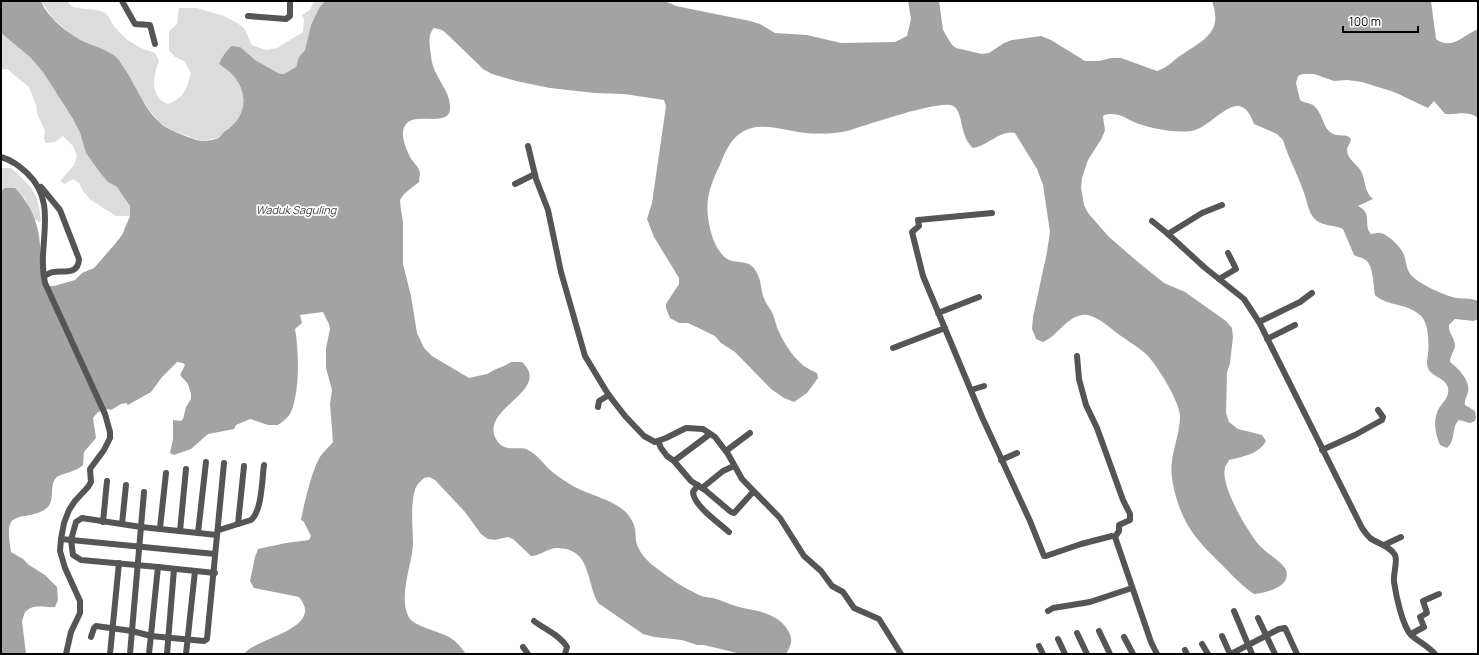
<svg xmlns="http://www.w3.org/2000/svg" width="1479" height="655" font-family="Manrope,sans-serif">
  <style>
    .green { fill: #dcdcdc }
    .water { fill: #a3a3a3 }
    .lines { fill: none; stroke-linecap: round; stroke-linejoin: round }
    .minor { stroke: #555; stroke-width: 6 }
    .labels { text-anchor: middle; stroke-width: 3.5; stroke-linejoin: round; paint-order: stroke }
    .water-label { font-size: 11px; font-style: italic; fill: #444; stroke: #fff }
  </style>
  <rect width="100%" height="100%" fill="#fff"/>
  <g class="green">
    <path d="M41,1H67C74,13 91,6 103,12C109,14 111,22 114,26C125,40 138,48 155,53L159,61C153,75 149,97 168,104C185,97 186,90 191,73L184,61L175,57L169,50V31L177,24L179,8H197L224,16L237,23L244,28L252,45L266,50L277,48L303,32L304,19L302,15L310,10L314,1H325L319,8L311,25L305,50L299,58L296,67L284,74H280L255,60L225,55L220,62L219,64L231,72L237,80L243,93L244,107L240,117L236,124L217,138L202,141L171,130L159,122L142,100L128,75L118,59L75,37L53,19Z"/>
    <path d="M1,33L30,57L43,72L73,119L80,133L86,153L101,174L108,182L117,187L130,206V216H116L91,200L83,191L79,183L73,179L65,184L60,181L74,165L77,156L73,146L63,136L55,142L46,143L44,139L45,131L37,113L36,105L29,87L7,69L1,70Z"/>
    <path d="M1,168H11C32,188 38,190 41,221L39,222L35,220L25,198L5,188L1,191Z"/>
  </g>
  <path class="water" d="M1,1H41C47,18 71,36 87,43C98,48 108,50 117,58C120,61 123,67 126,71C139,91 148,119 171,130C178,133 196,141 203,141C207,141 214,140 218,138C220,137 222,134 224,132C247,118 250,93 231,73C228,70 223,67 219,64C221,59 227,49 232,46L240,47L255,60L280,74H284L296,67L299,57L305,50L311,25L319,8L325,1H665L676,6L750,21L760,24L775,33L807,35L841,43L895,42L907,36L911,19L908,1H939L943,30L952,45L956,48L982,54L989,53L1004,43L1012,40L1041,36L1051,40L1085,61H1099L1111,58H1121L1157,71C1168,68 1174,59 1183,54C1205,39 1223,32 1212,1H1431L1436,39C1451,51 1464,35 1478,29V118C1468,110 1457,115 1445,114L1434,101L1428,108L1394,92L1362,82L1347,80L1334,81L1314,74H1303L1298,76L1296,83L1300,100C1305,104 1312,102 1316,108C1323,115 1323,129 1333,134C1340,137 1346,133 1351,139C1351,143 1347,146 1347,150C1347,159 1357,164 1361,171C1366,181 1364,192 1373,199L1358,206C1374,214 1362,224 1371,234C1374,234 1377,232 1380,233C1388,234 1402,248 1404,255C1407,264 1406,271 1413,277C1420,284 1447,297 1457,298C1465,299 1471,298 1478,301V319L1474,321L1455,319L1449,325C1448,333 1455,338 1455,346C1454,352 1450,356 1450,362C1458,368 1471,381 1468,392C1467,397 1464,400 1465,405L1475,411L1476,417L1475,421L1470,423L1459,420C1451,427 1456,441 1447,448L1440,445C1435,434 1433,421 1438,410C1442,403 1450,397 1448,388C1446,378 1433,377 1429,370C1426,365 1427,360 1428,355C1429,344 1429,324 1421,316C1406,302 1388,307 1375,295C1373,285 1374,264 1364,259C1361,257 1357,257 1354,255L1343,229C1335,225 1324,226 1317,221C1308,215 1307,199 1303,190C1297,173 1288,157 1283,140L1277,134L1254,124C1239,81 1214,128 1191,131C1174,133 1155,129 1139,124C1127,120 1119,111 1104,115L1103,117L1105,130L1102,138L1088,160L1082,178L1081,188L1084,205L1088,213L1109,237L1138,262L1164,283L1185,292L1226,321L1232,328L1233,337L1230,363L1227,372L1226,413L1229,422L1238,429L1262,435L1266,441C1259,454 1242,457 1229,460C1228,463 1225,466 1225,468C1220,486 1248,532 1259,545C1265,552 1283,563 1286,570C1292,587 1265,593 1254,594C1242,586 1233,576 1223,566C1201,544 1186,530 1177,500C1173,487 1170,474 1172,461C1174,446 1180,431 1180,416C1180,402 1156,363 1145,353C1138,347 1129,342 1121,336C1111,329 1094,312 1082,315C1065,318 1058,336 1043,342L1036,339L1032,329L1033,317L1047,252L1050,232L1043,185L1037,169L1015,133C1001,129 987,146 973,148C959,136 964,112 953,106C941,99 865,126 847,131C834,134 819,134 805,133C775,129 746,115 727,149C723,155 722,162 718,169C706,194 704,211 713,239C716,246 721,256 729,260C741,264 750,259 757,273C761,281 761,288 763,296C765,302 769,307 772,312C775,319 776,326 779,332C785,345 793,357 804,366C808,369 813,371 817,373L818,378L807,393L794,402L784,398L771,389L735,352L721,343L715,336L688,323H679L670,318L666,308V304L679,284V278L654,237L647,219L652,203L664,120L666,106L664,100L624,94L595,93L550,88L516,81L492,74L483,69L448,35L442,30L434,28C429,33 429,41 430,48C431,54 431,60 433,66C437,79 449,91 450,105C453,129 419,112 407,123C398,132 406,148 410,157C413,162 419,167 420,173C420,176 419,179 419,182L404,194L400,200L401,210L403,222V264L411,296L417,333L424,348L432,356L469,378L487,374L496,369L504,366L511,362H522C553,391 479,408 496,439C504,454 519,445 528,450C540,456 545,467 555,474C563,480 572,486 581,490C595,496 610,500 622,509C628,513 634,522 635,529C636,535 635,541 638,547C644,561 658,569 670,578C678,584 689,590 699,595C703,597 709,597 713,598C722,600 730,605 739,607C756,611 773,612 785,626C789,631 792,637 791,643C790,646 788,651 786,654H741L704,645H697L682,640L654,637L643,634L598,603C586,581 591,548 557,548C548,548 540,556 531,556L513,539L508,537L495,540L488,539L481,534L465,512L435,480L429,477L424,478C421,481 416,485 415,490C410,507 413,527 413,544C412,566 397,599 410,619C415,626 440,632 449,637C456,641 461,647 466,654H244C255,638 326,629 299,597L254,588L250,581L255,557L258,549L286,543L309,540L311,536L304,522L301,520C304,505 313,463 323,453C326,449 330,446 333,442L330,404L332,390L326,368V348L330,329L329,324L323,312L300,315L302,323L295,329C299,352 300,390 291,412C289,417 282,422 278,425H268L250,419L236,425L234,429L208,434L191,449L174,455L170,453L173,439V420L181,421L183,419L186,407L191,399V394L188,384L180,375L185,365L183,363L177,362L162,377L151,392L128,405L126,403L121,404L111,410L109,409L98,412L93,418L96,438L84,452L83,465C76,472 59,474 56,478C49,486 55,499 48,507C44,511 38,513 34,514C28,516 18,516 13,520C6,524 10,545 11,552L23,559L29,565L45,575L57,587L58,600L55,607C44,608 34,603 25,612L22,621L26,654H1V191L5,188H15C30,203 39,224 40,245C41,259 41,272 44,286H54L75,280L82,273L94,268L115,244L122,235L130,216V206L117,187L108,182L101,174L86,153L80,133L73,119L43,72L30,57L1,33Z"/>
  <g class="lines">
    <g class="minor">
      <path d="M122,1L135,24L150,25L155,44"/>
      <path d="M248,16L286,19L290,16V1"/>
      <path d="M528,146L536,179L548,210L561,272L585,356L608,394L625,416L644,436L655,442L666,438L686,428L703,429L715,437L728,454L742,479L780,518L804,556L821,571L832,586L843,592L854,608L879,619L901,654"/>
      <path d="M1,157C12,160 19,166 27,173C60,204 36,245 45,283L105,414L110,432V438L104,450L90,469L91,482L88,487L75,501L69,510L64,523L61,539L60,551L65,568L80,601V613L71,632L66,654"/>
      <path d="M515,184L535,174"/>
      <path d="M41,187L60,210L79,259C78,276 63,270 53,272C50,272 47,275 44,276"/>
      <path d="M992,213L918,220L919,226L912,232L923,276L982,417L1030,521L1044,556H1046L1081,544L1112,536L1115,537L1151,642L1157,654"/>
      <path d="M1152,221L1168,234L1204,267L1244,299L1259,322L1362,528C1364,531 1367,535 1370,538C1378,544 1389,545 1395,555C1398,562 1393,573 1394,582C1396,595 1402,625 1411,635C1419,642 1428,646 1435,654"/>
      <path d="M1168,234L1202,213L1222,205"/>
      <path d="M1219,279L1236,269L1228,253"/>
      <path d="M938,313L979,297"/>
      <path d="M1259,322L1300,302L1312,293"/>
      <path d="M1267,339L1295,325"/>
      <path d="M893,348L945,328"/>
      <path d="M1077,356L1079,379L1086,405L1097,428L1123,500L1130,514V520L1119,525V531L1115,537"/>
      <path d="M971,390L984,386"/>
      <path d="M598,407L599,401L609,395"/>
      <path d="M658,441L661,448L667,456L674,461L691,481L705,490L731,512L734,513L753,492"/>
      <path d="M1322,450L1355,435L1382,420L1383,417L1378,410"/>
      <path d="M726,451L750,433"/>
      <path d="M1001,460L1017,453"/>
      <path d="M674,461L710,434"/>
      <path d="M698,485L693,492C693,505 719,523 729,532"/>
      <path d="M702,488L723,471L734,466"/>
      <path d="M103,522L107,481"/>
      <path d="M122,524L126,485"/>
      <path d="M238,524L244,466"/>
      <path d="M160,528L166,473"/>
      <path d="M219,530L251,520C262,511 262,479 264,465"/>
      <path d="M180,531L186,469"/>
      <path d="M198,533L206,462"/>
      <path d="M61,539L215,554"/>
      <path d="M1384,545L1401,537"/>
      <path d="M215,573L158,567L81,560L73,555L71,540L76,522L82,518L141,527L217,535"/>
      <path d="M1048,611L1053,608L1090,602L1132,588"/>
      <path d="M1234,611L1252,654"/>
      <path d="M1258,618L1275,654"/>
      <path d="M534,621C544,629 560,635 567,647L565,654"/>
      <path d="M1099,631L1110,654"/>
      <path d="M1077,633L1087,654"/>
      <path d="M1411,634L1424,627L1420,617L1427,613L1423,601L1439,594"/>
      <path d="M1222,636L1230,654"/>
      <path d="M91,637L94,628L96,626L132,631L151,636L204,641L207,639L224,463"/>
      <path d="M1124,637L1133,654"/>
      <path d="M1058,639L1065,654"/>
      <path d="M1202,644L1208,654"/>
      <path d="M1039,646L1043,654"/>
      <path d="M523,647L528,654"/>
      <path d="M1185,650L1187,654"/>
      <path d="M110,654L119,563"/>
      <path d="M130,654L144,492"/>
      <path d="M149,654L158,567"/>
      <path d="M167,654L174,569"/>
      <path d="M186,654L195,571"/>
      <path d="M1231,654L1279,629L1285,628L1297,654"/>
    </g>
  </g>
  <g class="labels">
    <g class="water-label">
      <text x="296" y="214">Waduk Saguling</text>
    </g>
  </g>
  <rect width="1479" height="655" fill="none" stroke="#000000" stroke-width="4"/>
  <path d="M1343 26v6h75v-6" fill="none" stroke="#000000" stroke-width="2"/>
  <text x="1349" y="26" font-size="12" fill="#000000" stroke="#ffffff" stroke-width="3" paint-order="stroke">100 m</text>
</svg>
